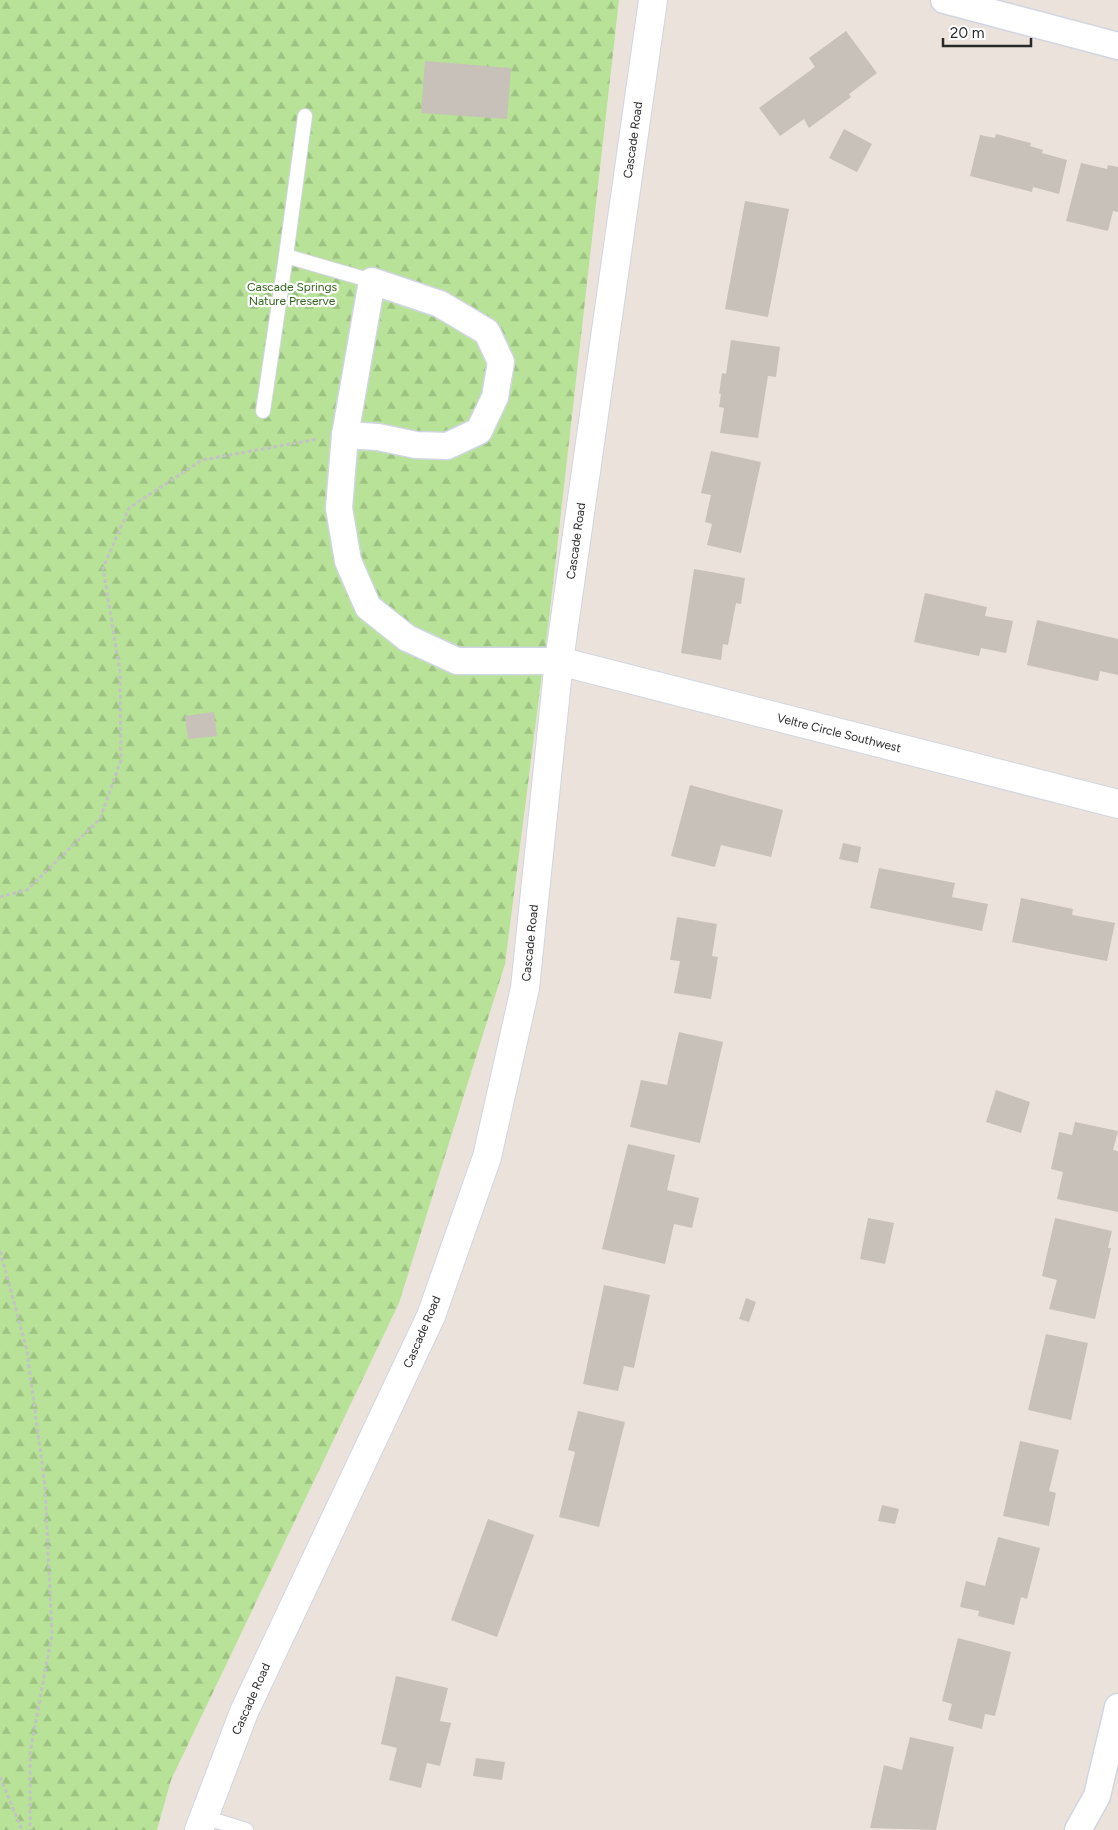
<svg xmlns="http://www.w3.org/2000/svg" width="1118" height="1830" font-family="Figtree,sans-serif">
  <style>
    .forest { fill: url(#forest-firs) }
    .building { fill: #c7c1b9 }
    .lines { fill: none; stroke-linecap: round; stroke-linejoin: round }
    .lane-casing { stroke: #d0d5e2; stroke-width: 16 }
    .street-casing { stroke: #d0d5e2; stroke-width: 29 }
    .secondary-casing { stroke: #d0d5e2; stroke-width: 30 }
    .path { stroke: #c3c3c3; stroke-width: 3; stroke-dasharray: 4 2.5; stroke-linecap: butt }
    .lane { stroke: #fff; stroke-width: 14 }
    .street { stroke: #fff; stroke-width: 26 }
    .secondary { stroke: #fff; stroke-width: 28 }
    .labels { text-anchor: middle; stroke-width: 4.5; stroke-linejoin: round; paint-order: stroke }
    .street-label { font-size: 12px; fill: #292929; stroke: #fff }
    .park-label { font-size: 12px; fill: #31651a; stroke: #fff }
  </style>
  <defs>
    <pattern id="forest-firs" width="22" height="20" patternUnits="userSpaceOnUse" patternTransform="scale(1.25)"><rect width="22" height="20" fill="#b7e297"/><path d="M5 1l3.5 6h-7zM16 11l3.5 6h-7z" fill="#9dc282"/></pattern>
  </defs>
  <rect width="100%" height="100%" fill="#ebe3db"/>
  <path class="forest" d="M0,0H619L549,619L505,964L399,1303L171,1780L157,1830H0Z"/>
  <g class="building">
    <path d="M846,31L877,73L849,94L851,97L809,128L804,119L780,136L759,108L815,67L809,58Z"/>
    <path d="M425,61L511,68L507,119L421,113Z"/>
    <path d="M844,129L872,144L857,172L829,158Z"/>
    <path d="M996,134L1031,143L1030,146L1043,150L1042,153L1067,160L1059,194L1033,187L1032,192L970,176L980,135L995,138Z"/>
    <path d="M1081,163L1107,169L1108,165L1118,167V212L1113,211L1108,231L1066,221Z"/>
    <path d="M745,201L789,209L768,317L725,309Z"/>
    <path d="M731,340L780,347L776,377L768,376L758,438L720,433L724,408L719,407L721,394H719L722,373L726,374Z"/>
    <path d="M711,451L761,462L741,553L707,545L712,524L705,522L711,495L701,493Z"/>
    <path d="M694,569L745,578L741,604L736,603L728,645L723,644L721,660L681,653Z"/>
    <path d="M925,593L987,607L985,616L1013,621L1006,653L981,648L979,656L914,642Z"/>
    <path d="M1037,620L1118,639V675L1100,671L1098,681L1027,665Z"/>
    <path d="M214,712L217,736L188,739L185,716Z"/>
    <path d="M690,785L783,810L771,857L721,845L715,867L671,856Z"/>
    <path d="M843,843L861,847L858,863L839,859Z"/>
    <path d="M879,868L955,883L952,897L988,904L982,931L870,908Z"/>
    <path d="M1021,898L1073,909L1072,915L1115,923L1107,961L1012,942Z"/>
    <path d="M677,917L717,924L712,956L718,957L711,999L674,993L680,961L670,960Z"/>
    <path d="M679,1032L723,1042L700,1143L630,1127L641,1080L667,1085Z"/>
    <path d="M996,1090L1030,1102L1021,1133L986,1122Z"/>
    <path d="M1075,1122L1118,1131L1113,1150L1118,1151V1212L1057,1199L1063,1172L1051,1169L1059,1132L1072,1135Z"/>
    <path d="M628,1144L675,1155L667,1190L699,1198L692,1228L674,1224L665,1264L602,1249Z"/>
    <path d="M868,1218L894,1223L885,1264L860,1259Z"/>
    <path d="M1055,1218L1112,1231L1108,1248H1111L1095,1319L1049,1309L1057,1280L1042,1276Z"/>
    <path d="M604,1285L650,1295L634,1368L624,1366L618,1391L583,1384Z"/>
    <path d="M746,1298L756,1302L749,1322L739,1319Z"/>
    <path d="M1046,1334L1088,1343L1071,1420L1028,1410Z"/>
    <path d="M578,1411L625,1422L599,1527L559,1517L575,1452L568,1450Z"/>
    <path d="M1020,1441L1059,1450L1049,1491L1056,1493L1049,1526L1003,1516Z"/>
    <path d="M882,1505L899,1509L895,1524L878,1521Z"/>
    <path d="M488,1519L534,1535L497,1637L451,1620Z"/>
    <path d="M998,1537L1040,1548L1027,1599L1021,1597L1014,1625L978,1616L979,1611L960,1607L966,1581L985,1586Z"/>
    <path d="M958,1638L1011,1652L995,1716L985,1714L982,1729L948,1720L952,1704L942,1701Z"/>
    <path d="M396,1676L448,1688L440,1721L451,1723L440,1766L427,1763L421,1788L389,1780L397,1748L381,1744Z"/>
    <path d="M910,1737L954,1747L936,1830L870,1828L884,1765L902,1770Z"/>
    <path d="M476,1758L505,1762L502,1780L473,1776Z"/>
  </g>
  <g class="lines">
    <g class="lane-casing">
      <g id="lane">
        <path d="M286,256L305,116"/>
        <path d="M263,411L286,256L372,281"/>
        <path d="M204,1817L246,1830"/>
      </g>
    </g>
    <g class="street-casing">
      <g id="street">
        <path d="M944,0L1118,46"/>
        <path d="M372,281L440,304L487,332L501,362L495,397L479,431L447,446L416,445L378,437L345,435Z"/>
        <path d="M345,435L339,508L348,561L368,607L407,638L457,661H559"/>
        <path d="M1078,1830L1097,1796L1118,1707"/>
      </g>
    </g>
    <g class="secondary-casing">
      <g id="secondary">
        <path d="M559,661L1118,804"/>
        <path d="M199,1830L244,1712L431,1316L487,1157L525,988L559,661L653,0"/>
      </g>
    </g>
    <g class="path">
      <path d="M0,897L27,890L100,819L121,760L120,672L103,568L129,508L202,460L318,439"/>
      <path d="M0,1251L27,1351L45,1486L52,1634L30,1753V1830"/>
      <path d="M0,1777L22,1830"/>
    </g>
    <use href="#lane" class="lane"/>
    <use href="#street" class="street"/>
    <use href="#secondary" class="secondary"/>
  </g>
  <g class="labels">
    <g class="street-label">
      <text transform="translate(633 140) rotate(-82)" y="4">Cascade Road</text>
      <text transform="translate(576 541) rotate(-82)" y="4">Cascade Road</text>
      <text transform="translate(839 733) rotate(14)" y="4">Veltre Circle Southwest</text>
      <text transform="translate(530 943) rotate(-84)" y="4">Cascade Road</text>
      <text transform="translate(422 1332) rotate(-67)" y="4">Cascade Road</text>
      <text transform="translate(251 1699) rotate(-66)" y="4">Cascade Road</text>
    </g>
    <g class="park-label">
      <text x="292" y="291">Cascade Springs<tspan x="292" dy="14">Nature Preserve</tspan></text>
    </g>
  </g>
  <path d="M943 38v8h88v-8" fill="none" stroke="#292929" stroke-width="2.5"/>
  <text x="950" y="38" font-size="15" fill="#292929" stroke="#ffffff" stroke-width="4" paint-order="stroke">20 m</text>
</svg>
